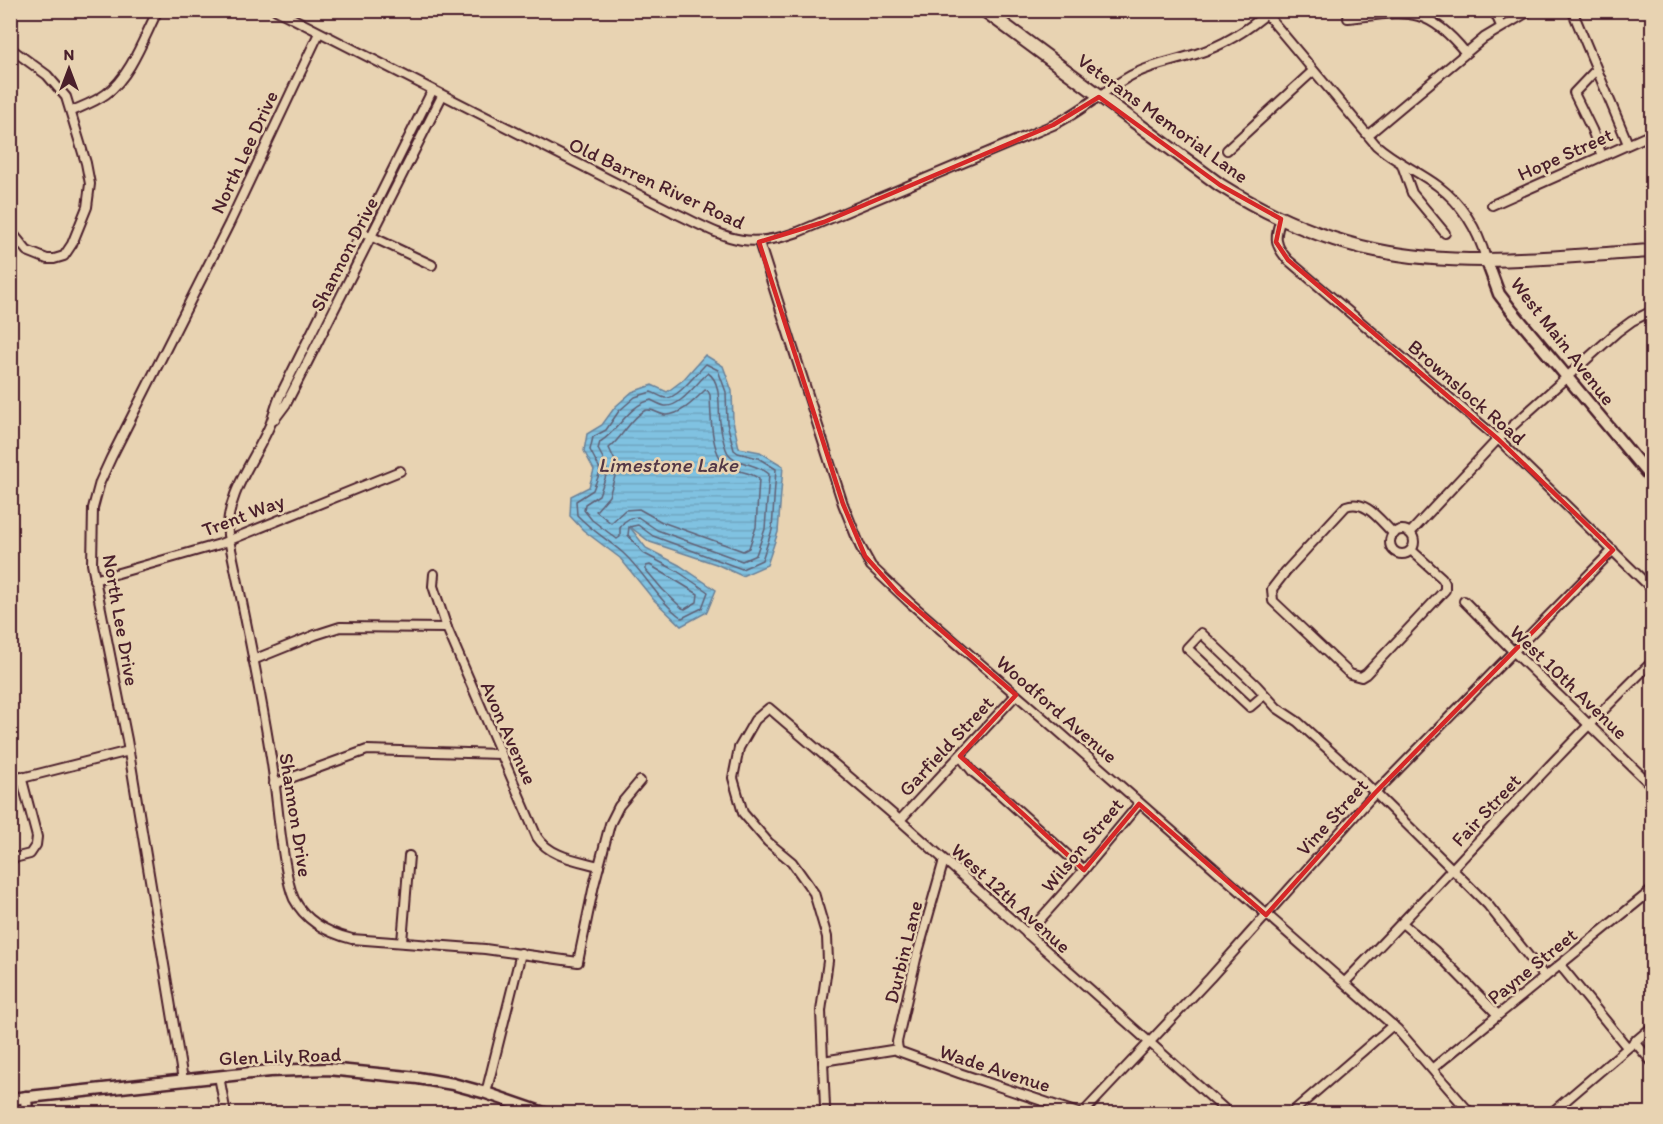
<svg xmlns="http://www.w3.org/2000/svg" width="1663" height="1124" font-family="Itim,sans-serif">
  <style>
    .water { fill: url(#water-rules); stroke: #6a8198; stroke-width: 1.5 }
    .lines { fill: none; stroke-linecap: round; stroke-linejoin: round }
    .shore { stroke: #606074; stroke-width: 1.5 }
    .street-casing { stroke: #4a1f2b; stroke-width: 12 }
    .secondary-casing { stroke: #4a1f2b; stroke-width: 15 }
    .primary-casing { stroke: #4a1f2b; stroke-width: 16 }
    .street { stroke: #e8d3b2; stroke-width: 8 }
    .secondary { stroke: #e8d3b2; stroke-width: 10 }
    .primary { stroke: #e8d3b2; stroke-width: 12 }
    .marked { fill: none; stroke: #d62828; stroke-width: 4.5; stroke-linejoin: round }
    .labels { text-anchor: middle; stroke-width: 5; stroke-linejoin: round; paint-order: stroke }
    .street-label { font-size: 20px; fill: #4a1f2b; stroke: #e8d3b2 }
    .water-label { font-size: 21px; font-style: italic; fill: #523746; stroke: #e8d3b2 }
  </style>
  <defs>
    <pattern id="water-rules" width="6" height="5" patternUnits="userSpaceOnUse" patternTransform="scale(1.5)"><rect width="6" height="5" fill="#80c2e1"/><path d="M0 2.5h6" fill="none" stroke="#70a6c1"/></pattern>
  </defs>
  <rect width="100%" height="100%" fill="#e8d3b2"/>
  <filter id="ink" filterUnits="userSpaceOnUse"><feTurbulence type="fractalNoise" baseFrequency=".0167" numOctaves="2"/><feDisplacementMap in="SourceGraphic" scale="12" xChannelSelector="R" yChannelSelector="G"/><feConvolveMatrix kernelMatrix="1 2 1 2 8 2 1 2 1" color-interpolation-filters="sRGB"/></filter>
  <g filter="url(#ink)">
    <path class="water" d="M705,355L723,366L732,391L733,421L739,448L760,452L783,466L778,532L767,565L742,576L716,564L650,542L629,526L646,548L679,565L716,590L707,612L681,626L653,599L620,558L583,530L570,516L571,496L589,487L594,470L584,451L587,434L602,425L615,407L632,392L652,385L667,392L683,380Z"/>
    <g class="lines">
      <g class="shore">
        <path d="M706,364L718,370L726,392L727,423L734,450L738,453L758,458L776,469L772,530L762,560L742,569L653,536L638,525L629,527L628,535L643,553L677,571L708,592L702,608L682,618C658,601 645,573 623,553C608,540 591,530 577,515L576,501L593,490L600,472L599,467L590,450L593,437L606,430L619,411L635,397L651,392C655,393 660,397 665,398C677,400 698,371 706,364Z"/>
        <path d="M708,373C722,382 718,408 720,422C721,431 723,441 726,449C731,465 756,462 769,474L765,529L756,555L742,561L657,530L638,517L630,518L624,522L620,528V537L617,539L592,520L584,510L585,504L599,495L607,473L606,464L598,449L600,442C620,430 627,406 651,400C655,402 660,405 665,406C680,408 697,382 708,373Z"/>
        <path d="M705,390L708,391L710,395C711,414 710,457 729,467C739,473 750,471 759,479L756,527L749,548L743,551L662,522L639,509L625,510L611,523L596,511L609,496L616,473V463L609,448C622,438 630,419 644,411C651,407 659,415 666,415C681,415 695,400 705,390Z"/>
        <path d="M650,565L698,594L697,602L685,609L682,608L663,590L646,570V566Z"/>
      </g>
      <g class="street-casing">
        <g id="street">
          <path d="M276,10L673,212C723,235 742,252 798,232L1053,125C1082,112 1106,88 1134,74C1154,64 1175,61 1196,54C1225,45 1248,30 1271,10"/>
          <path d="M1263,10L1376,145C1395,162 1418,171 1438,186C1462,204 1478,230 1486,259"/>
          <path d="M1494,10L1501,26"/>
          <path d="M1572,10L1628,144"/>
          <path d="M1348,18C1405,12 1426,4 1465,52"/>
          <path d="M10,48L47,75L66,97L86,163L90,184L87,207L72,244L64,256L54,259H47L27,251L10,230"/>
          <path d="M1597,73L1594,72L1574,93L1592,130L1602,156"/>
          <path d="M432,91L281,394C276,404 274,415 270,425C255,460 225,495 228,535C244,610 260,687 272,764C277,797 279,830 285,863C287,875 289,888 294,899C306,922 328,933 352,939L485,949L578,962L594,885L610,824L619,806L640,781"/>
          <path d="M72,111C83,106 95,102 106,94C131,76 144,37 158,10"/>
          <path d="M1368,135L1484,38L1531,10"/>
          <path d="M1227,150L1313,71"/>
          <path d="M1402,165L1412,193L1445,233"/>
          <path d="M1492,205L1652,134"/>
          <path d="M1281,219C1274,237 1275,246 1288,260L1498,439L1652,589"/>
          <path d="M368,235L432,265"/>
          <path d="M759,242L843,504L860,546L871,566L909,602L1057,730L1397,1029L1471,1114"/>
          <path d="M274,420L286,404L302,373L442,96"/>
          <circle cx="1402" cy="542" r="12"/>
          <path d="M1410,533L1498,439L1617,332L1632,321L1652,311"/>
          <path d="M1394,534C1381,522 1366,498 1346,506L1286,571L1272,589L1273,601L1350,674L1361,677L1366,674L1445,590V583L1442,578L1411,550"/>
          <path d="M434,574L433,586L447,628L537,837C550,857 577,860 599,866"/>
          <path d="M94,580L220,544L400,471"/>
          <path d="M1464,601L1513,651L1652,786"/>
          <path d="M253,660L315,635L340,627L447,628"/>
          <path d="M1264,695L1250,707L1187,648L1201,633L1256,685L1277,708L1298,722L1360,778L1453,870L1488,905L1545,977"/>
          <path d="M960,756L973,772L999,793L1084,870"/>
          <path d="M22,778L129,751"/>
          <path d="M274,784L367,750L500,754"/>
          <path d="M900,820L1016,695"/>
          <path d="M10,859L30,854L36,845L37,837L21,776"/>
          <path d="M944,860L916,959L897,1042L898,1051L959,1073L1081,1114"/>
          <path d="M1402,923L1434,950L1498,1015"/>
          <path d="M1027,934L1084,870L1139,804"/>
          <path d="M402,942L409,856"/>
          <path d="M1560,965L1627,1047"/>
          <path d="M1345,982C1448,876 1546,765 1652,662"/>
          <path d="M1634,1041L1652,1062"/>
          <path d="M898,1049L823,1061L821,1011L828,961L827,937L814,893L792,862L768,842L743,813L733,778L739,748L755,720L769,708L903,823L1230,1114"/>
          <path d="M823,1061L825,1107"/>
          <path d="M1433,1068L1652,890"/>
          <path d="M219,1076L226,1114"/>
          <path d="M183,1080L127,740L92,564L93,508L100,482L111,458L229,224L319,33"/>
          <path d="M486,1093L521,953"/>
          <path d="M1082,1114L1210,978L1375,793L1613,550"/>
          <path d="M1290,1114L1393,1025"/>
          <path d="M1550,1114L1652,1027"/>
        </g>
      </g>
      <g class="secondary-casing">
        <g id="secondary">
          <path d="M1486,259L1499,294L1512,311L1652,479"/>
          <path d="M26,1097L27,1114"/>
          <path d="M10,1099L270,1071L328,1069L418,1078L453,1084L486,1093L547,1114"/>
        </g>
      </g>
      <g class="primary-casing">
        <path id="primary" d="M984,10L1220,185C1268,215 1319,238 1375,250C1465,269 1561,256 1652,251"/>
      </g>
      <use href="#street" class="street"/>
      <use href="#secondary" class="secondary"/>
      <use href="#primary" class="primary"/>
    </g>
  </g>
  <path class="marked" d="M1099,97L1220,185L1281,219L1276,242L1288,260L1498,439L1613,550L1375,793L1266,915L1139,804L1084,870L960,756L1016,695L898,593L865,556L843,504L759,242L824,222L1053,125Z"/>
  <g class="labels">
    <g class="street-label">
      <text transform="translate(1163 118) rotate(36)" y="7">Veterans Memorial Lane</text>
      <text transform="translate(244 152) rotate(-65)" y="7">North Lee Drive</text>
      <text transform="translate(1565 154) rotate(-24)" y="7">Hope Street</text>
      <text transform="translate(657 183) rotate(25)" y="7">Old Barren River Road</text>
      <text transform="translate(344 254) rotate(-63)" y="7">Shannon Drive</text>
      <text transform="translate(1563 341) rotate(52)" y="7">West Main Avenue</text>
      <text transform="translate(1467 392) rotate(41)" y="7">Brownslock Road</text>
      <text transform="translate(243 515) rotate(-21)" y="7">Trent Way</text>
      <text transform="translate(121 620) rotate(80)" y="7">North Lee Drive</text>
      <text transform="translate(1569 682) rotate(44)" y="7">West 10th Avenue</text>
      <text transform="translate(1057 709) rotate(41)" y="7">Woodford Avenue</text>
      <text transform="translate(509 733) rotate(66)" y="7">Avon Avenue</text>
      <text transform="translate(946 746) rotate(-47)" y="7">Garfield Street</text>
      <text transform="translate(1486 810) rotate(-47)" y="7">Fair Street</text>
      <text transform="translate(296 815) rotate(81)" y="7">Shannon Drive</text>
      <text transform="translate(1332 817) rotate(-48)" y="7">Vine Street</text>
      <text transform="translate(1082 845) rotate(-50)" y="7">Wilson Street</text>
      <text transform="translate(1011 898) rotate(42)" y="7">West 12th Avenue</text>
      <text transform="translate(903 952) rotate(-76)" y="7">Durbin Lane</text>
      <text transform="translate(1532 966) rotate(-39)" y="7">Payne Street</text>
      <text transform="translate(280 1056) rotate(-2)" y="7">Glen Lily Road</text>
      <text transform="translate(995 1068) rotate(18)" y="7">Wade Avenue</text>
    </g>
    <g class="water-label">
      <text x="668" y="472">Limestone Lake</text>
    </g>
  </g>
  <rect width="1663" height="1124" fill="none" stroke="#e8d3b2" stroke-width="36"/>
  <rect x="18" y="18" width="1627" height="1088" fill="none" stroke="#4a1f2b" stroke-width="2" filter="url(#ink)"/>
  <g transform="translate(69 69)" stroke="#e8d3b2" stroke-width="4.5" paint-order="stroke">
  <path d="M0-4.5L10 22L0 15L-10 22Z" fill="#4a1f2b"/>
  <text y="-9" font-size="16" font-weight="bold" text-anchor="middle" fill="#4a1f2b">N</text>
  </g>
</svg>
